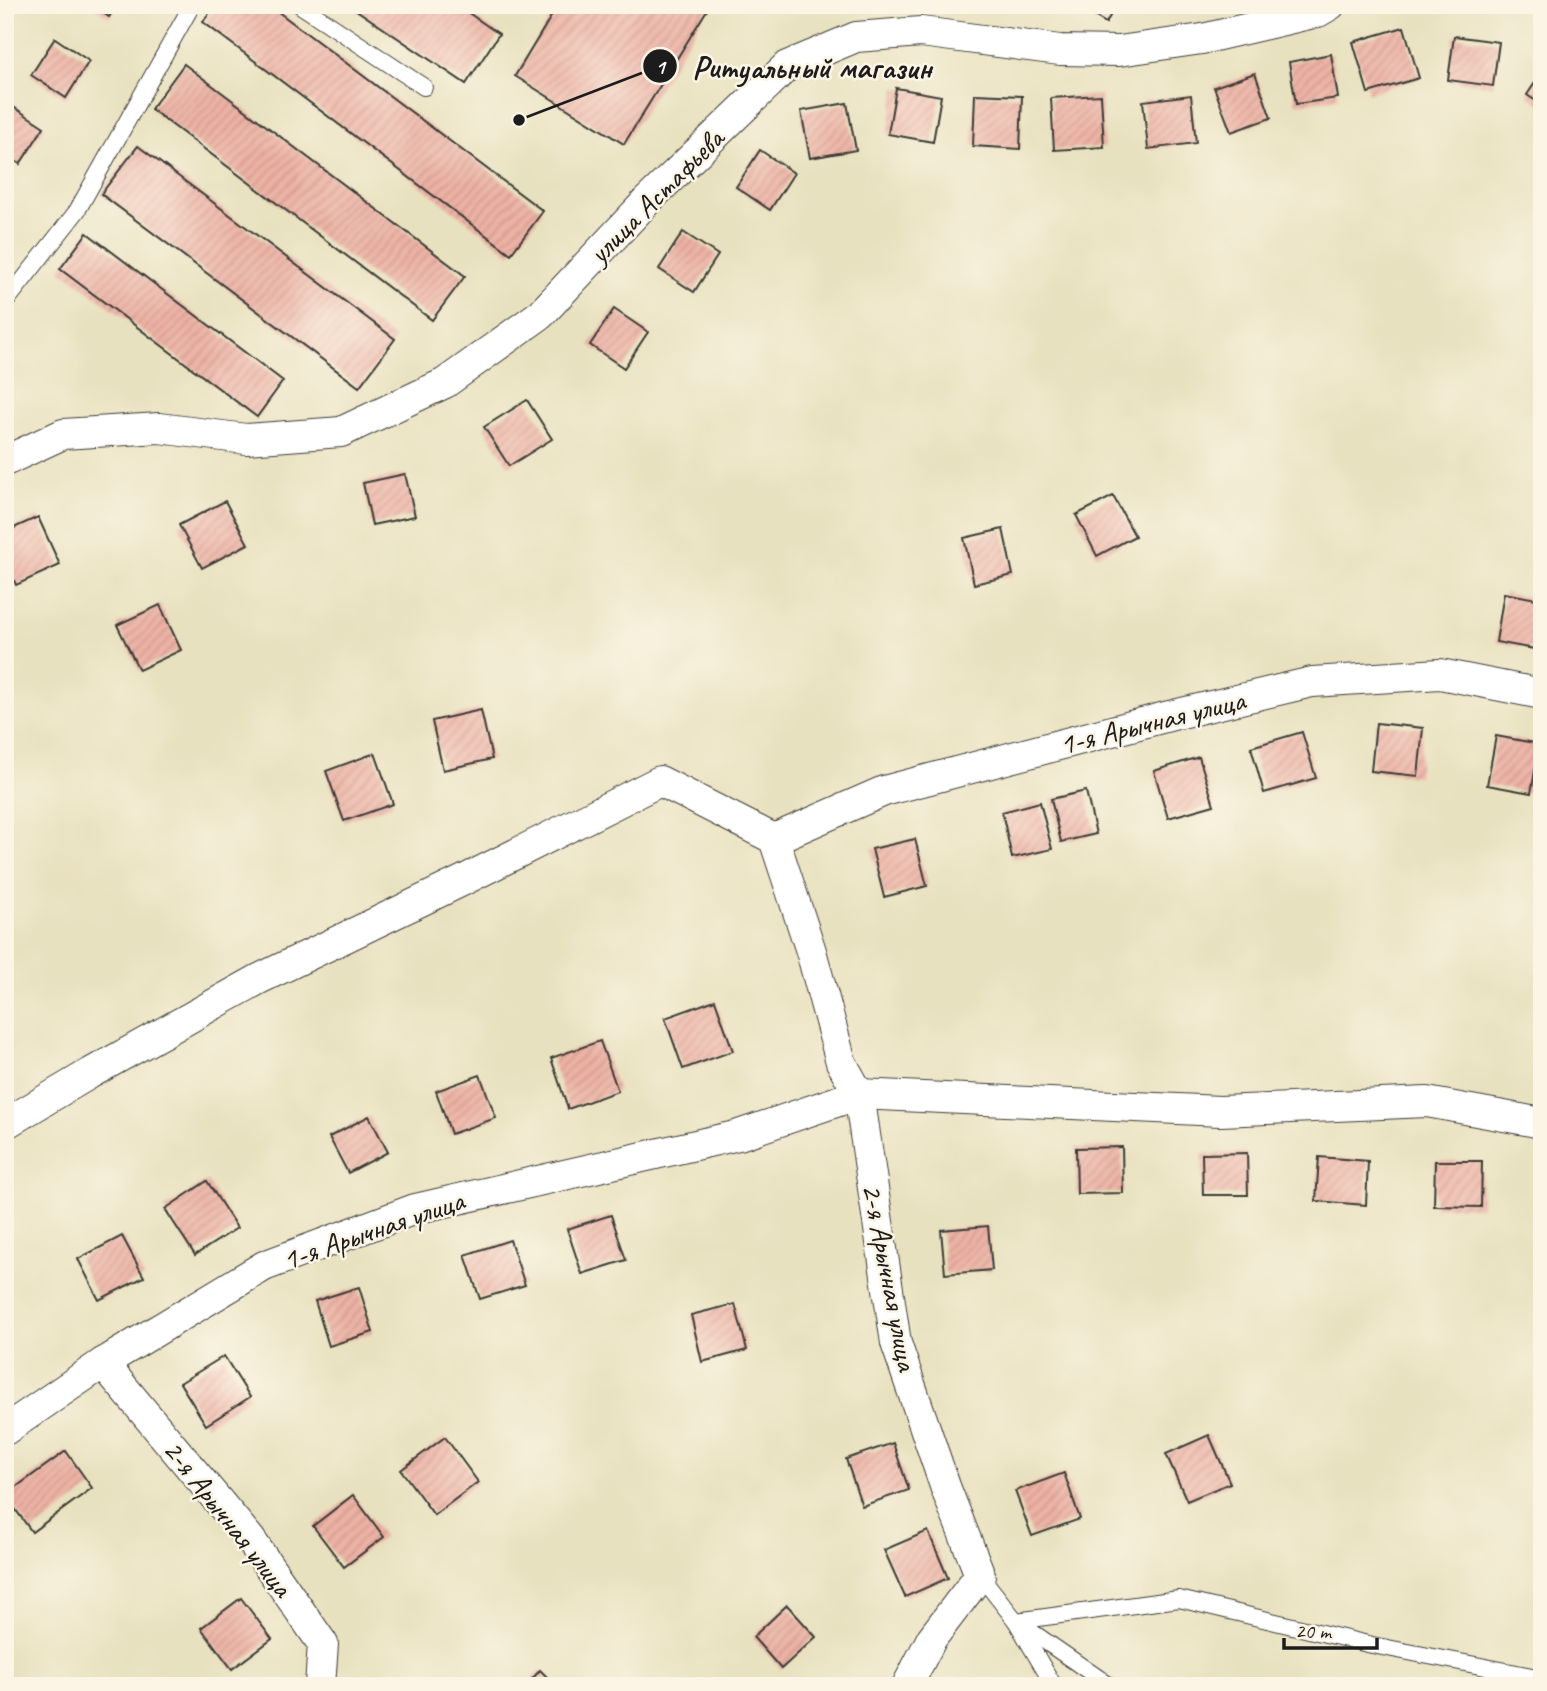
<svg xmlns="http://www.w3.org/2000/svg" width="1547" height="1691" font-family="Caveat,sans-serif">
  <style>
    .building { fill: url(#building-hatch) }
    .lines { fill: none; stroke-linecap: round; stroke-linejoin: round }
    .service-casing { stroke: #3b3a34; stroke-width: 18 }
    .minor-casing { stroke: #3b3a34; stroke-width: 32 }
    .service { stroke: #fff; stroke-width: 16 }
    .minor { stroke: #fff; stroke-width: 30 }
    .labels { text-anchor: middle; stroke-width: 5; stroke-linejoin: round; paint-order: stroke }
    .street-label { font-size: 30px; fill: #1c1c1c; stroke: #fcf5e5 }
    .leader { fill: none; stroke: #1c1c1c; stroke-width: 2.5 }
    .callout-dot { fill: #1c1c1c; stroke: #fcf5e5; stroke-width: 2.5 }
    .mark-label { font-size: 21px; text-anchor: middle; font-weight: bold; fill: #fff }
    .callout-label { font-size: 32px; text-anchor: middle; font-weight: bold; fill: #1c1c1c; stroke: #fcf5e5; stroke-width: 5; stroke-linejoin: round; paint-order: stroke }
  </style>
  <defs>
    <pattern id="building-hatch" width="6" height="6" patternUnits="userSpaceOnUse" patternTransform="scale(1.75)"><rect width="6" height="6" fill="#edb2a5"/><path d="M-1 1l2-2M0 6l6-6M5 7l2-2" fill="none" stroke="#cb988d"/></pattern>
  </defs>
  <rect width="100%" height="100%" fill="#fcf5e5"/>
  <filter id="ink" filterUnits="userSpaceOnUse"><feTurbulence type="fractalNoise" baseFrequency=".0143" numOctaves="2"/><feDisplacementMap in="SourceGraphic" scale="14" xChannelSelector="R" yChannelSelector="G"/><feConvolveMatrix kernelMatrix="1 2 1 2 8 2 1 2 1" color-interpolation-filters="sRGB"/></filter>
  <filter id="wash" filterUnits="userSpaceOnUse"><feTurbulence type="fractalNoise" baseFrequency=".00686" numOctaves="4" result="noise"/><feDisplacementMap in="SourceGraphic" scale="28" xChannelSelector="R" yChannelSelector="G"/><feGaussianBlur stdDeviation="1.57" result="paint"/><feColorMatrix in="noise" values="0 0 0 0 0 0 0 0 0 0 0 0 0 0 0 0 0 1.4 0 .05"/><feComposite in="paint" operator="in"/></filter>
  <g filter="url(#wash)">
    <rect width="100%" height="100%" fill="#e8e1bf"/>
    <g id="blocks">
      <g class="building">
        <path d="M92,5H117L109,17Z"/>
        <path d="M215,5H269L543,211L511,254L203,22Z"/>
        <path d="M349,5H457L499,34L466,84Z"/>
        <path d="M558,5H710L624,144L515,76Z"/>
        <path d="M1076,5H1116L1106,23Z"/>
        <path d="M1404,27L1419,78L1368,93L1353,42Z"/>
        <path d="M1454,36L1499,42L1493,86L1448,80Z"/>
        <path d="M55,38L89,61L66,98L31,75Z"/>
        <path d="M1331,54L1338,98L1296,104L1289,62Z"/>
        <path d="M184,64L465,276L432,320L151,109Z"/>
        <path d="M1542,72V105L1527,95Z"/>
        <path d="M1255,73L1271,118L1231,132L1214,87Z"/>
        <path d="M896,88L941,96L933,142L888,134Z"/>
        <path d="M975,94L1022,96L1020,149L973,146Z"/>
        <path d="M1101,95L1104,147L1054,150L1051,98Z"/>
        <path d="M1191,95L1196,143L1148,149L1143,101Z"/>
        <path d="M847,103L856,150L810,158L801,111Z"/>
        <path d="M9,104L44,127L20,164L5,154V110Z"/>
        <path d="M138,146L395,339L359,387L101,194Z"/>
        <path d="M760,150L794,173L770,210L736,187Z"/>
        <path d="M683,232L718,255L694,292L659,269Z"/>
        <path d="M87,233L283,381L257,417L60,269Z"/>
        <path d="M614,309L648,332L624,368L590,345Z"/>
        <path d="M527,400L552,439L509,466L484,427Z"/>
        <path d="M405,474L415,516L372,525L363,483Z"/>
        <path d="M1113,496L1135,536L1097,556L1076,515Z"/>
        <path d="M225,501L248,544L202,568L179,525Z"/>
        <path d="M38,517L60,565L16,585L5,561V532Z"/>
        <path d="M1003,529L1013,575L974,584L964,538Z"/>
        <path d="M1504,593L1542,600L1540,650L1496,642Z"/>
        <path d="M160,605L181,650L139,670L117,625Z"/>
        <path d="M481,710L492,759L443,770L432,721Z"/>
        <path d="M1376,723L1423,728L1418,776L1371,771Z"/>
        <path d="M1302,732L1316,778L1264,793L1251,747Z"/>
        <path d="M1496,736L1540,744L1531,793L1487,785Z"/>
        <path d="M375,753L393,804L344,821L326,771Z"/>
        <path d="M1199,757L1214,805L1168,818L1154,771Z"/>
        <path d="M1086,791L1096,834L1061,842L1051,799Z"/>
        <path d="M1040,802L1052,849L1012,858L1002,812Z"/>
        <path d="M915,839L927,886L884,897L872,849Z"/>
        <path d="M715,1000L733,1051L683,1069L665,1018Z"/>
        <path d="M600,1041L618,1091L568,1109L551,1058Z"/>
        <path d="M480,1075L496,1118L451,1134L436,1091Z"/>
        <path d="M369,1116L388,1152L348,1173L329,1137Z"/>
        <path d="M1122,1147L1123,1193L1077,1194L1076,1148Z"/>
        <path d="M1247,1153L1248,1195H1203L1202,1154Z"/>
        <path d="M1319,1157L1368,1161L1366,1205L1316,1201Z"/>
        <path d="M1435,1161H1482L1481,1207L1434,1206Z"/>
        <path d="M207,1181L237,1228L195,1255L165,1209Z"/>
        <path d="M611,1215L626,1260L582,1274L567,1229Z"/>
        <path d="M988,1226L992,1270L945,1274L941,1230Z"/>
        <path d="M122,1236L144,1277L99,1300L78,1259Z"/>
        <path d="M510,1240L525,1285L480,1299L465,1255Z"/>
        <path d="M359,1287L373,1332L329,1346L315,1301Z"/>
        <path d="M735,1304L747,1350L702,1362L691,1315Z"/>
        <path d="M224,1356L250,1397L206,1425L180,1383Z"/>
        <path d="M1209,1435L1230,1483L1187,1501L1166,1454Z"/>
        <path d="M445,1437L478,1482L434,1515L401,1470Z"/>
        <path d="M893,1443L909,1490L862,1506L846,1459Z"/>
        <path d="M66,1451L92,1488L32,1532L5,1495Z"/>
        <path d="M1064,1473L1080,1519L1032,1536L1015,1491Z"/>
        <path d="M353,1495L384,1537L344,1567L313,1526Z"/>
        <path d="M928,1531L948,1578L905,1597L884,1550Z"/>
        <path d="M241,1598L272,1639L232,1669L201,1628Z"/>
        <path d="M787,1605L816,1637L781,1669L753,1637Z"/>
        <path d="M540,1670L556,1686H526Z"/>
      </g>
    </g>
  </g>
  <g filter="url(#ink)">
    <use href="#blocks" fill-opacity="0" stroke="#3b3a34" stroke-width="2"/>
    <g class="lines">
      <g class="service-casing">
        <g id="service">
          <path d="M300,5L424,87"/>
          <path d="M5,303L77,211L192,5"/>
          <path d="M980,1575L1016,1621L1054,1686"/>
          <path d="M1110,1686L1016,1621L1179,1599L1372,1645L1542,1678"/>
        </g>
      </g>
      <g class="minor-casing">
        <g id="minor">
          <path d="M5,461L63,434L159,428L246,439L341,432L445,383L541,314L647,201L787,66L856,37L921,32L1060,50L1119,51L1202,39L1318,12L1330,5"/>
          <path d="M774,839L884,791L1169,716L1312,682L1440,674L1542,694"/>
          <path d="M5,1124L89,1074L259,979L464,880L660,781L774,839L811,951L841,1062L859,1094L896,1343L946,1489L980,1575L932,1638L907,1686"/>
          <path d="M103,1363L250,1539L323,1644L320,1686"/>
          <path d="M5,1430L103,1363L264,1266L415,1209L739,1135L859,1094L1220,1111L1427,1102L1542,1123"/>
        </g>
      </g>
      <use href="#service" class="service"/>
      <use href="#minor" class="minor"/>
    </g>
  </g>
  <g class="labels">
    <g class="street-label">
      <text transform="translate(656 196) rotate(-45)" y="10">улица Астафьева</text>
      <text transform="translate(1152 722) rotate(-14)" y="10">1-я Арычная улица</text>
      <text transform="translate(373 1230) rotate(-19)" y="10">1-я Арычная улица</text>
      <text transform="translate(890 1277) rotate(79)" y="10">2-я Арычная улица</text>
      <text transform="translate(228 1518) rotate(52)" y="10">2-я Арычная улица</text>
    </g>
  </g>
  <path class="leader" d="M519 120L660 66"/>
  <g class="callout-dot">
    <circle cx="519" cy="120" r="7"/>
    <circle cx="660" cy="66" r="18"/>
  </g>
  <g class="mark-label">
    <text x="660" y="74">1</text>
  </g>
  <g class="callout-label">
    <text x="812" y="78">Ритуальный магазин</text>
  </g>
  <rect width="1547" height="1691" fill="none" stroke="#fcf5e5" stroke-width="28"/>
  <path d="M1284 1638v10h93v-10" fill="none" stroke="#1c1c1c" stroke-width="3.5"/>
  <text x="1295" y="1638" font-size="21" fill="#1c1c1c" stroke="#fcf5e5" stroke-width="5" paint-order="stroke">20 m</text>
</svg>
